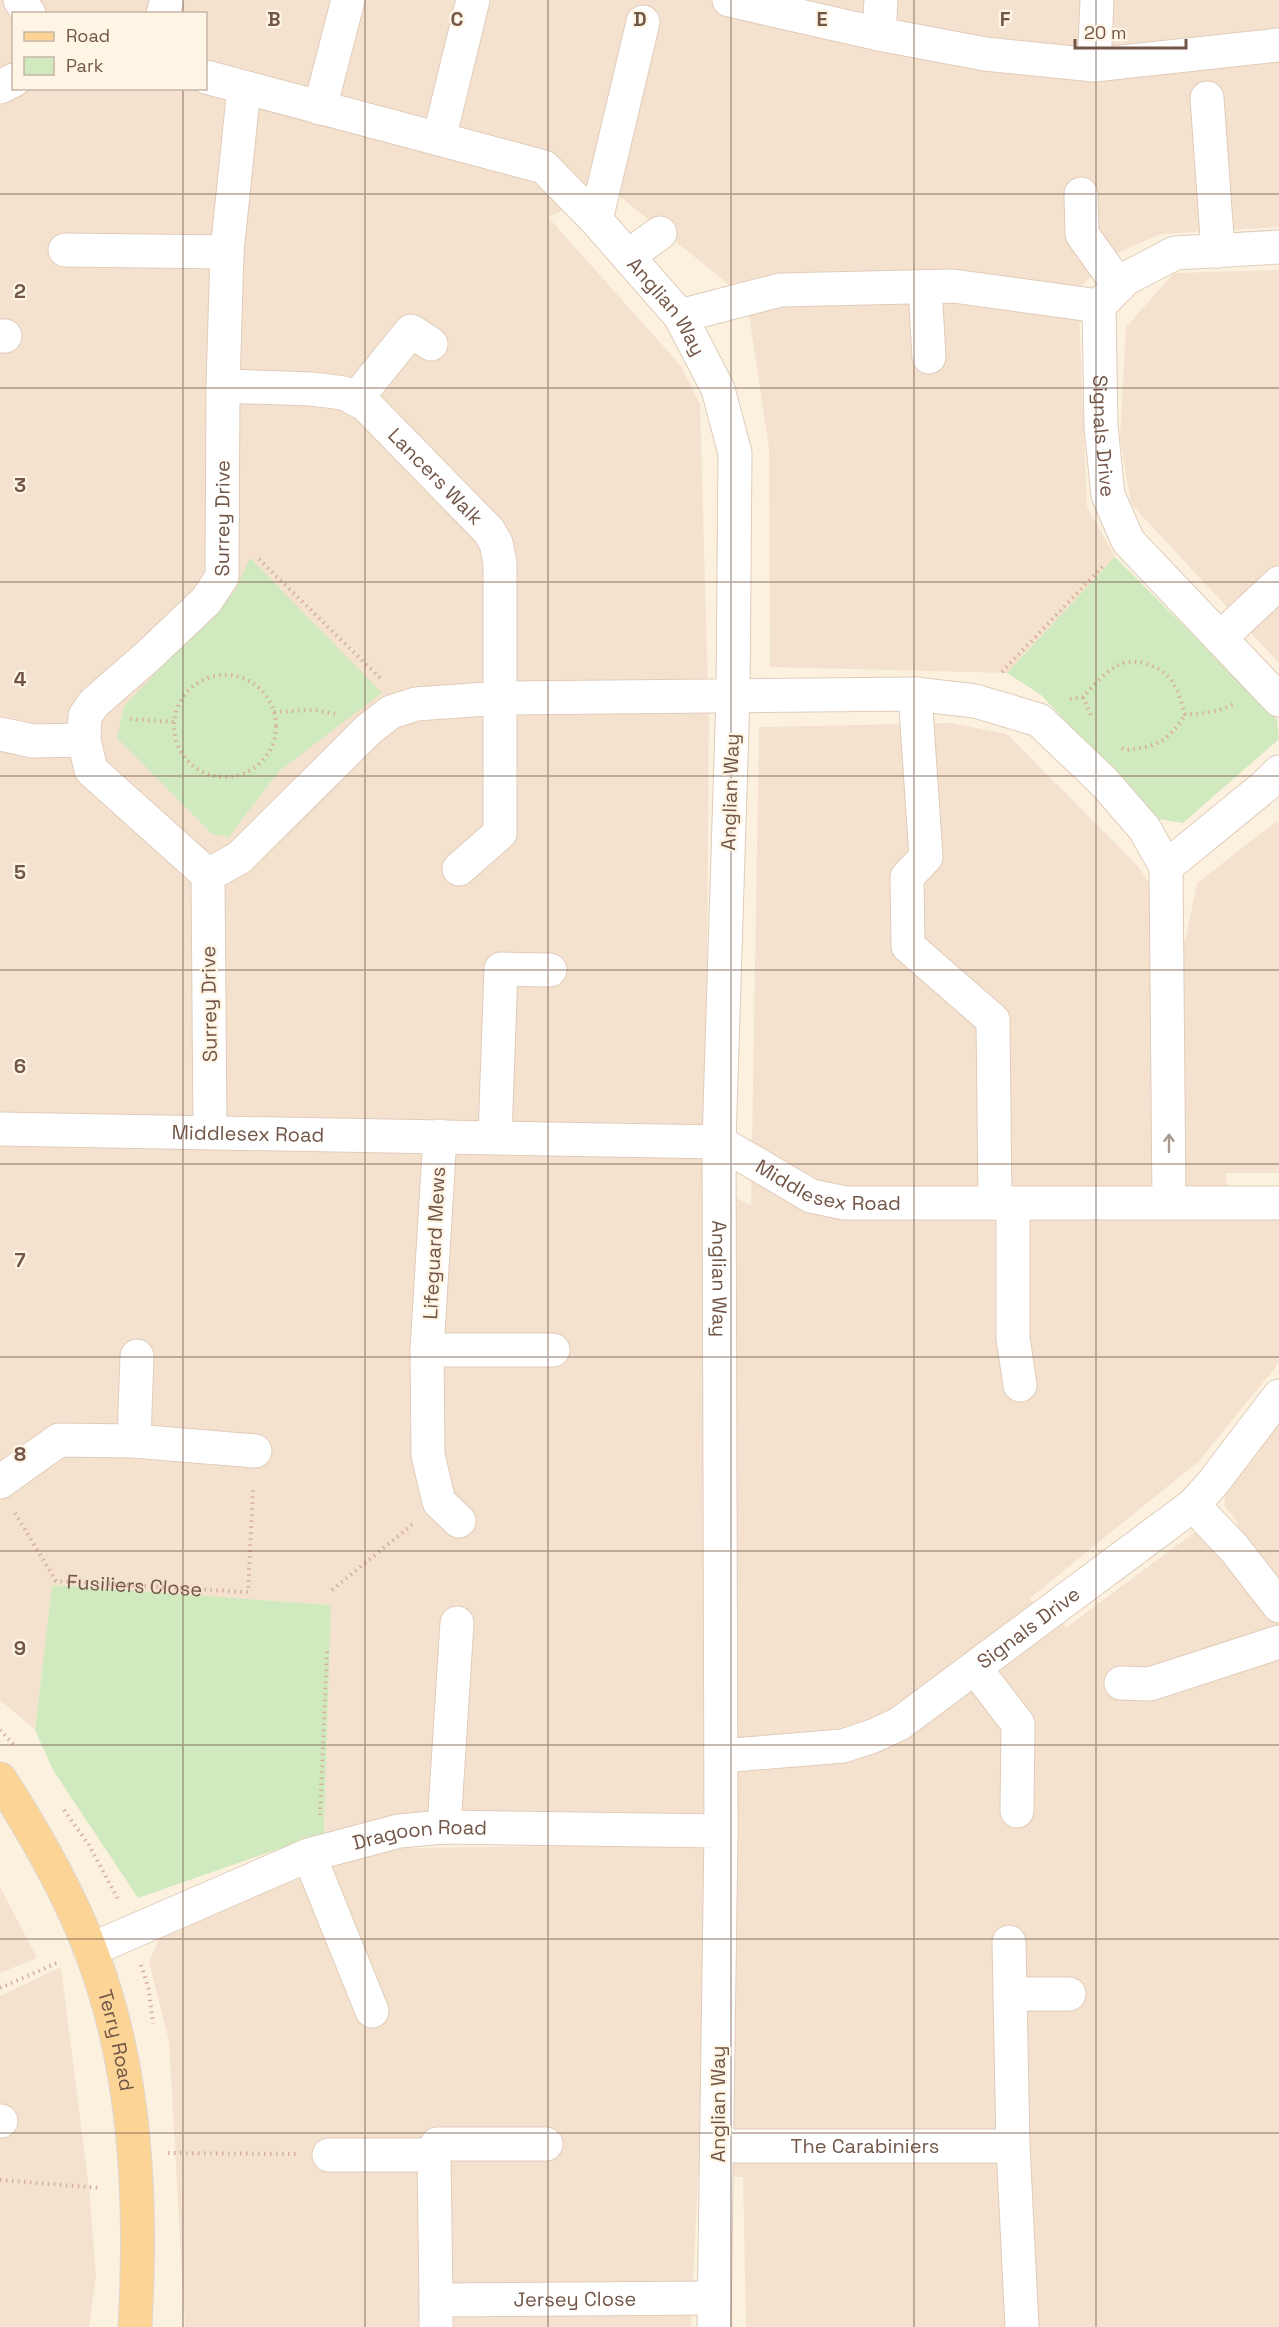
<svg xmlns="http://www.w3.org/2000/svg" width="1279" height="2327" font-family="'Space Grotesk',sans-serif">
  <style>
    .residential { fill: #f4e2ce; fill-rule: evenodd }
    .green { fill: #d0e9be }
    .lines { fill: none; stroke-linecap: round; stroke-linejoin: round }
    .minor-casing { stroke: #e0ccbb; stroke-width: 35 }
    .major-casing { stroke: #ddd6d3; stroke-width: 35 }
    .path { stroke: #d6b19a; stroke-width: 4; stroke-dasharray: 1.5 4.5; stroke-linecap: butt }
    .minor { stroke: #fff; stroke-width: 33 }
    .major { stroke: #fcd596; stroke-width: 33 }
    .oneway { stroke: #aa9a91 }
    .grid { fill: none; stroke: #725647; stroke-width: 1.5; stroke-opacity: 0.55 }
    .labels { text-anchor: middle; stroke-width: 4.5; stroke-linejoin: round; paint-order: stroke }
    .street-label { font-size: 20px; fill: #725647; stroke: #fff5e5 }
    .grid-label { font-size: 20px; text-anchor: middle; font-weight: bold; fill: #725647; stroke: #fff5e5; stroke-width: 4.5; stroke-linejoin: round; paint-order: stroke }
  </style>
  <rect width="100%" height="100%" fill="#fcf1df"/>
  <g class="residential">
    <path d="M0,0H1279V227L1161,234L1115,254L1078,289L1087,506L1115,557L1007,673L770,667L769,449L750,321L734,289L612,190L548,217L681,366L700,404L709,726L705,1184L751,1205L759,727L951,723L1007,734L1136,864L1149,882L1152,943L1185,942L1197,883L1276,822L1279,825V1173H1226L1229,1217L1279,1219V1363L1199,1461L1029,1599L1067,1627L1196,1531L1239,1524L1224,1505L1227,1484L1279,1421V2327H746L743,2177L698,2176L691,2327H185L169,2041L149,1962L159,1939L324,1868L402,1848L572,1846V1815L400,1817L324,1833L331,1605L52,1585L35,1730L0,1700ZM14,14H206V88H14Z"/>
    <path d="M1279,270V663L1131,504L1120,437L1126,327L1174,273Z"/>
    <path d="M0,1887L37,1958L0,1973Z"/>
    <path d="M61,1967L89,2188L96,2276L89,2327H0V1996Z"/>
  </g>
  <g class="green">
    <path d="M1115,557L1277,719L1279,739L1183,823L1158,819L1041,695L1007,673Z"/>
    <path d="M250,558L382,693L279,771L229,837L212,834L117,738L124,706L235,591Z"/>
    <path d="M52,1585L331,1605L324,1833L138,1898L53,1770L35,1730Z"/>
  </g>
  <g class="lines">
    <g class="minor-casing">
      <g id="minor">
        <path d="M20,0L29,14"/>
        <path d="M729,0L879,34L881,0"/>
        <path d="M163,14L167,0"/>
        <path d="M879,34L985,54L1094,65L1097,0"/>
        <path d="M1094,65L1279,45"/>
        <path id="s2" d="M206,77L544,167L596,220L680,316L718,389L735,453L733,695L719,1142L721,1831"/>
        <path d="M0,87L14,80"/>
        <path d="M1207,98L1218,251"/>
        <path d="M320,108L348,0"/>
        <path d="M439,139L473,0"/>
        <path d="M1081,194L1082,234L1119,286"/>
        <path d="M596,220L643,22"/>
        <path id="s3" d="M1279,247L1175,253L1125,279L1099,306L1101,426L1108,495L1128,541L1279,700"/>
        <path d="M65,250L227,252"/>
        <path d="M628,256L660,233"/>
        <path d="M925,287L929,357"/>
        <path d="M680,316L780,290L953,286L1099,306"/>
        <path d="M0,336H5"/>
        <path id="s4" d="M223,386L311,389L344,393L366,405L489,531L496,543L500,562V833L459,869"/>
        <path d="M356,399L411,331L431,344"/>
        <path d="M1220,638L1279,583"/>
        <path d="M915,694L926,857L907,877L908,946L993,1020L995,1203"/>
        <path d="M0,734L33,741L84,740"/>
        <path d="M1166,867L1265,786L1279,772"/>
        <path d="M208,875L239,858L369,729L391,712L416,704L501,698L915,694L975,701L1039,720L1104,782L1144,828L1166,867L1169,1202"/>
        <path id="s5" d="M0,1129L719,1142L811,1196L845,1203H1279"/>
        <path id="s6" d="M210,1132L208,875L91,770L84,740L85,716L94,703L148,656L206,601L222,577L223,386L227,252L244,88"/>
        <path d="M440,1136L427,1350L428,1455L439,1502L459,1521"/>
        <path d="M495,1137L501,969L550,970"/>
        <path d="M1013,1203V1338L1020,1385"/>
        <path d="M427,1350H553"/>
        <path d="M134,1441L137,1356"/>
        <path d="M0,1482L59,1440L134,1441L255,1451"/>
        <path d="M1193,1505L1234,1548L1279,1606"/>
        <path d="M975,1668L1018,1724L1017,1811"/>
        <path d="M1121,1683L1150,1684L1279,1642"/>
        <path id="s7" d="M721,1756L843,1746L873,1736L899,1724L1193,1505L1212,1484L1279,1396"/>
        <path d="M444,1827L457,1623"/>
        <path d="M309,1855L372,2011"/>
        <path id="s8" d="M90,1950L309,1855L399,1831L444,1827L721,1831L714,2327"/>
        <path d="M1010,1994H1069"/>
        <path d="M0,2121H1"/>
        <path id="s9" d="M718,2146H1013L1009,1942"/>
        <path d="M1013,2146L1022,2327"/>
        <path d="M329,2155H434"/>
        <path d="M436,2300L434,2155L437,2144H546"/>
        <path id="s10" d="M436,2327V2300L714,2298"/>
      </g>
    </g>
    <g class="major-casing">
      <g id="major">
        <path id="s11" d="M0,1779C35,1833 68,1891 91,1951C137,2071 142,2201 135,2327"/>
      </g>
    </g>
    <g class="path">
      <path d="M259,559L380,678"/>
      <path d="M1002,672L1104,565"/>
      <circle cx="225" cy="726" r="51"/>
      <path d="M1083,697L1092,718"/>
      <path d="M1070,699L1083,697C1094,685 1107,669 1123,663C1139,658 1165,668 1173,683C1179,692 1182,704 1185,714C1202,714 1219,712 1234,704"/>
      <path d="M274,712L314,710L335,714"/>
      <path d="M130,719L174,722"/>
      <path d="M1122,748L1125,750C1154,748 1170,741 1185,714"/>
      <path id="s1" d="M15,1513L56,1581L248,1592L253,1487"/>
      <path d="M332,1590L413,1524"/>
      <path d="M0,1730L14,1745"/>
      <path d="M64,1810L89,1845L119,1901"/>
      <path d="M320,1815L327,1651"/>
      <path d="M141,1965L149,1990L153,2024"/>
      <path d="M0,1988L59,1962"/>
      <path d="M168,2153L296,2154"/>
      <path d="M0,2180L101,2188"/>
    </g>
    <use href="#minor" class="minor"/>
    <use href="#major" class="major"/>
  </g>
  <defs><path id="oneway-shaft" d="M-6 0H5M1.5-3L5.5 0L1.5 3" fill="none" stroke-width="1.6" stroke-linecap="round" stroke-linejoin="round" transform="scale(1.5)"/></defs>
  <use class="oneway" href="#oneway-shaft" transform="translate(1169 1143) rotate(-90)"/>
  <path class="grid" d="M183,0V14M365,0V2327M548,0V2327M731,0V2327M914,0V2327M1096,0V2327M183,88V2327M0,194H1279M0,388H1279M0,582H1279M0,776H1279M0,970H1279M0,1164H1279M0,1357H1279M0,1551H1279M0,1745H1279M0,1939H1279M0,2133H1279"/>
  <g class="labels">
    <g class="street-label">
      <text dy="7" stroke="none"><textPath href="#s2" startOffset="536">Anglian Way</textPath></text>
      <text dy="7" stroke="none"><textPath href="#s3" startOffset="328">Signals Drive</textPath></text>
      <text dy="7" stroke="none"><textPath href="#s4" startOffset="246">Lancers Walk</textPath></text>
      <text dy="7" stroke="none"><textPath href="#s6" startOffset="724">Surrey Drive</textPath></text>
      <text transform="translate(730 792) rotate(-88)" y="7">Anglian Way</text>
      <text transform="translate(209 1004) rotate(-91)" y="7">Surrey Drive</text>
      <text dy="7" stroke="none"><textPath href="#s5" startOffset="248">Middlesex Road</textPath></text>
      <text dy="7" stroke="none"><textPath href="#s5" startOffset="840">Middlesex Road</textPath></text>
      <text transform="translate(434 1243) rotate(-87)" y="7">Lifeguard Mews</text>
      <text dy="7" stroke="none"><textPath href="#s2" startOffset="1526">Anglian Way</textPath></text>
      <text dy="7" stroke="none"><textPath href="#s1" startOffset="158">Fusiliers Close</textPath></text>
      <text dy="7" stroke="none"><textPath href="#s7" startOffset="344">Signals Drive</textPath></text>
      <text dy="7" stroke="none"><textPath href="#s8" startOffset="352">Dragoon Road</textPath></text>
      <text dy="7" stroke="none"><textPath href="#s11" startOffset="288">Terry Road</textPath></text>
      <text transform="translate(718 2104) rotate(-90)" y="7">Anglian Way</text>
      <text dy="7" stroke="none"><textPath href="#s9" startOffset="147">The Carabiniers</textPath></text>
      <text dy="7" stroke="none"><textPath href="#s10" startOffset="166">Jersey Close</textPath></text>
    </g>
  </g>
  <g class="grid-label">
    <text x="274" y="26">B</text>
    <text x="457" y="26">C</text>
    <text x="640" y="26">D</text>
    <text x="822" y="26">E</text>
    <text x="1005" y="26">F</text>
    <text x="20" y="298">2</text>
    <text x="20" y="492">3</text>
    <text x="20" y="686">4</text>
    <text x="20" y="879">5</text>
    <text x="20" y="1073">6</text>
    <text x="20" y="1267">7</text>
    <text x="20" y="1461">8</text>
    <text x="20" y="1655">9</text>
  </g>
  <rect x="12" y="12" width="195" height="78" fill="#fff5e5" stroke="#c7b5a6" stroke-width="1.5"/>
  <rect x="24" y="32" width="30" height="9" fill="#fcd596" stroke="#c7b5a6" stroke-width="1.5"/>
  <text x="66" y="42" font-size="18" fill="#725647">Road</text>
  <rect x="24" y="57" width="30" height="18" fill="#d0e9be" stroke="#c7b5a6" stroke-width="1.5"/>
  <text x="66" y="72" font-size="18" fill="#725647">Park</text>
  <path d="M1075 39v9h111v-9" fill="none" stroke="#725647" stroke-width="3"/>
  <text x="1084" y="39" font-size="18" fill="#725647" stroke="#fff5e5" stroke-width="4.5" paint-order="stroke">20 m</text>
</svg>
